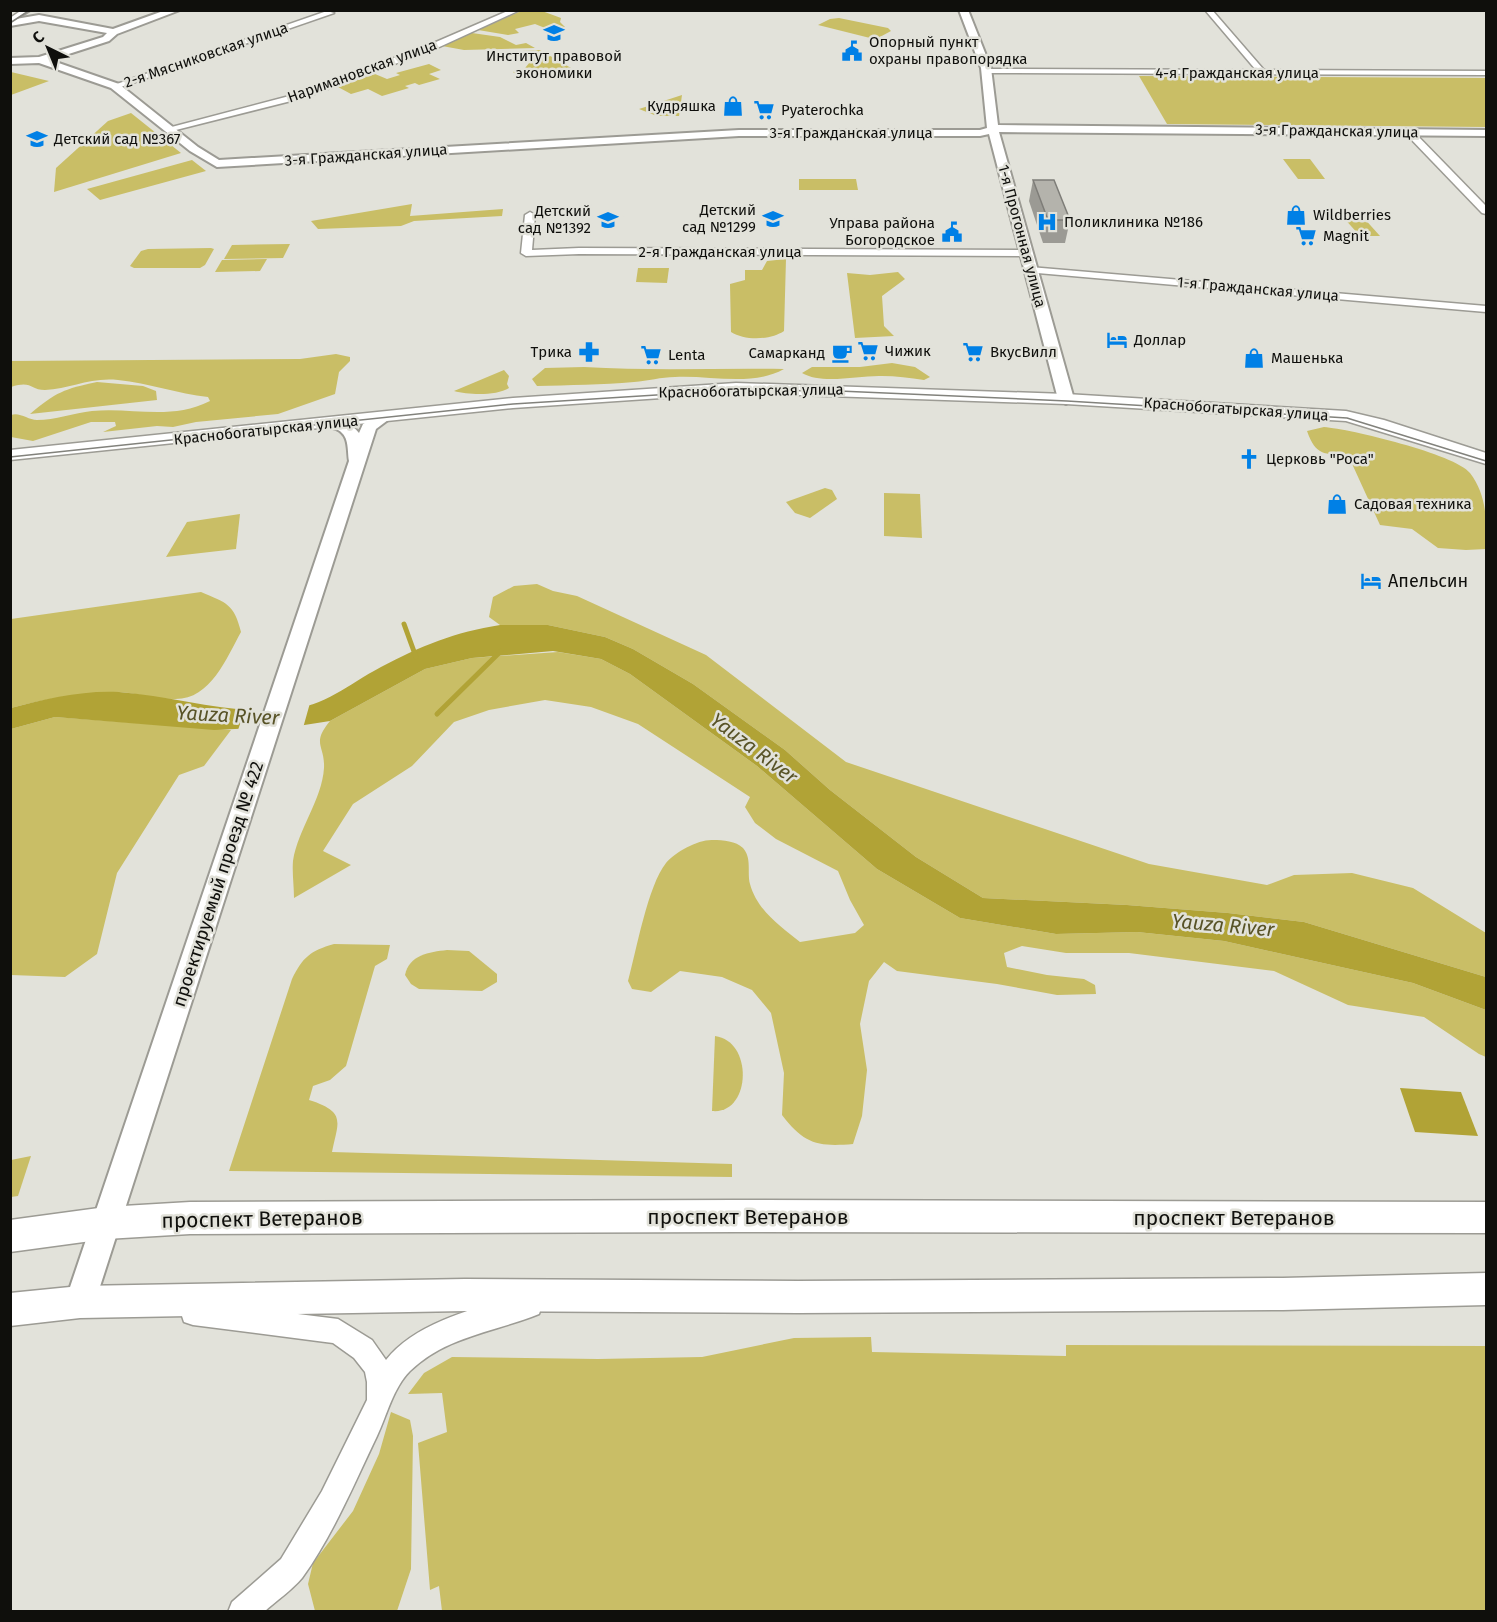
<svg xmlns="http://www.w3.org/2000/svg" width="1497" height="1622" font-family="'Fira Sans',sans-serif">
  <style>
    .green { fill: #c9be66 }
    .water { fill: #b1a336 }
    .pier { fill: #e2e2da }
    .lines { fill: none; stroke-linecap: round; stroke-linejoin: round }
    .stream { stroke: #b1a336; stroke-width: 5 }
    .minor-casing { stroke: #9c9b94; stroke-width: 3 }
    .tertiary-casing { stroke: #9c9b94; stroke-width: 4 }
    .secondary-casing { stroke: #9c9b94; stroke-width: 3 }
    .minor { fill: #fff; fill-rule: evenodd }
    .tertiary { fill: #fff; fill-rule: evenodd }
    .secondary { fill: #fff; fill-rule: evenodd }
    .tram { stroke: #82827c; stroke-width: 1.5 }
    .wall { fill: #9b9a94 }
    .building { fill: #b4b3ac; stroke: #7e7d78; stroke-width: 1.5 }
    .labels { text-anchor: middle; stroke-width: 5; stroke-linejoin: round; paint-order: stroke }
    .far-poi-label { font-size: 15px; fill: #0f0f0c; stroke: #e2e2da; text-anchor: start }
    .far-street-label { font-size: 15px; fill: #0f0f0c; stroke: #e2e2da }
    .poi-label { font-size: 18px; fill: #0f0f0c; stroke: #e2e2da; text-anchor: start }
    .street-label { font-size: 18px; fill: #0f0f0c; stroke: #e2e2da }
    .water-label { font-size: 20px; font-style: italic; fill: #585327; stroke: #e2e2da }
    .near-street-label { font-size: 21px; fill: #0f0f0c; stroke: #e2e2da }
  </style>
  <rect width="100%" height="100%" fill="#e2e2da"/>
  <g class="green">
    <path d="M531,11H542L561,18L560,22L565,27L550,30L535,24L515,29L519,33L508,35L478,30L519,12Z"/>
    <path d="M839,18L888,28L891,31L878,38H870L818,25L830,19Z"/>
    <path d="M472,33L500,37L516,45L526,43L535,48L464,50L442,46Z"/>
    <path d="M540,50L571,68L516,74L513,72L525,68L530,62L518,54L504,52Z"/>
    <path d="M429,64L441,70L429,74L440,79L419,85L415,83L405,86L409,88L382,96L368,89L351,94L338,87L375,74L387,79L400,75L396,73Z"/>
    <path d="M11,72L49,81L11,95Z"/>
    <path d="M1139,76L1486,78V127L1167,124Z"/>
    <path d="M682,95L679,116H657L639,109Z"/>
    <path d="M131,113L181,153L54,192L56,168L108,121Z"/>
    <path d="M1283,159H1310L1325,179H1298Z"/>
    <path d="M192,160L206,171L100,200L87,189Z"/>
    <path d="M799,179H856L858,190H799Z"/>
    <path d="M412,204L410,216L503,209L502,216L414,221L401,226L318,229L311,221Z"/>
    <path d="M1342,216H1362L1380,236H1360Z"/>
    <path d="M290,244L283,258L224,259L232,245Z"/>
    <path d="M211,248L214,249L205,265L200,268H134L130,266L141,251L148,249Z"/>
    <path d="M267,259L260,271L215,272L222,260Z"/>
    <path d="M786,259L784,331C771,340 745,341 731,332L730,284L745,280V270H762L767,261Z"/>
    <path d="M638,268H669L667,283L636,282Z"/>
    <path d="M898,272L905,279L882,296L884,326L894,336L855,338L847,273L870,275Z"/>
    <path d="M336,354L350,357V361L339,372L335,394L278,414L196,422L173,427L157,426L103,432L116,426L115,422H91L33,441L11,437V415C20,412 28,420 37,420C55,420 74,413 92,411C133,407 170,421 210,401L208,397C178,394 149,383 118,380C90,377 70,389 45,390C30,390 32,380 11,387V361L300,359Z"/>
    <path d="M892,363L915,367L930,377L924,380C910,378 896,376 882,376C860,375 822,385 802,373L812,367H860Z"/>
    <path d="M584,367C651,371 717,368 784,369C752,387 710,375 675,377C661,377 648,381 634,382C602,385 569,385 537,386L532,379L545,368Z"/>
    <path d="M504,370L509,376L507,384L509,388C496,396 469,395 454,391Z"/>
    <path d="M97,382L143,386L156,391L157,400L30,414C56,392 64,389 97,382Z"/>
    <path d="M1324,427C1350,429 1455,454 1470,473C1487,495 1487,522 1486,549L1466,550L1438,548L1412,529L1380,525L1348,455C1324,454 1316,456 1307,431Z"/>
    <path d="M825,488L832,490L837,499L810,518L795,513L786,502Z"/>
    <path d="M884,493L920,494L922,538L884,536Z"/>
    <path d="M240,514L236,549L166,557L187,522Z"/>
    <path d="M537,584L553,591L577,596L706,655L846,762L1149,864L1267,885L1294,875L1352,873L1413,888L1486,933V977L1304,922L1228,913L1127,905L983,898L916,857L830,790L785,750L693,684L633,649L605,637L548,625H500L489,617L493,597L514,586Z"/>
    <path d="M201,592C227,603 234,604 241,632C226,659 210,701 173,699C154,699 134,692 114,692C79,693 45,699 11,708V619Z"/>
    <path d="M558,652L601,659L630,674L757,766L877,869L960,918L1056,934L1137,932L1224,941L1413,983L1486,1010V1057L1479,1054L1424,1017L1348,1005L1274,971L1129,953H1066L1022,946L1004,953L1007,967L1047,975L1084,979L1095,985L1096,994L1057,995L997,984L897,971L884,962L869,981L860,1024L867,1070L862,1116L853,1144C818,1147 804,1144 782,1115L784,1073L771,1013L752,990L722,977L680,971L651,992L632,989L628,981C636,952 648,885 666,863C675,852 699,839 713,840C723,840 736,841 743,848C752,858 747,872 750,884C757,910 780,926 800,942L855,933L864,925L850,900L838,871L776,839L755,823L745,807L750,797L638,724L591,707L545,700L489,710L454,722L412,766L353,804L323,851L351,865L294,898C294,886 292,872 293,861C298,829 322,800 324,768C325,745 311,744 330,721L425,669L472,658Z"/>
    <path d="M55,717L231,730L204,766L179,775L117,873L97,954L65,977L11,975V729Z"/>
    <path d="M334,944L390,945L387,959L375,966L346,1066L330,1080L313,1086L309,1100C347,1112 338,1122 332,1152L732,1164V1177L229,1171L292,979C303,957 310,951 334,944Z"/>
    <path d="M447,950L469,951L497,974V982L482,991L419,989L411,984L405,975C409,955 429,952 447,950Z"/>
    <path d="M715,1036C754,1041 751,1115 712,1111Z"/>
    <path d="M31,1156L18,1196L11,1197V1160Z"/>
    <path d="M871,1337L872,1352L1066,1356V1345L1486,1346V1611H442L439,1586L430,1590L418,1443L447,1432L442,1393L408,1394L424,1373L452,1357L598,1359L702,1357L794,1338Z"/>
    <path d="M391,1412L410,1420L413,1436L411,1569L397,1611H315L308,1584L313,1563L353,1511L379,1454Z"/>
  </g>
  <g class="water">
    <path d="M500,625H548L605,637L633,649L693,684L785,750L830,790L916,857L983,898L1127,905L1228,913L1304,922L1486,977V1010L1413,983L1224,941L1137,932L1056,934L960,918L877,869L757,766L630,674L601,659L553,651L472,658L425,669L330,721L298,726L214,730L55,717L11,729V708C45,699 83,690 119,692C174,696 231,715 286,710C326,706 347,685 381,667C421,646 455,632 500,625Z"/>
    <path d="M1400,1088L1461,1092L1478,1136L1415,1132Z"/>
  </g>
  <path class="pier" d="M310,703L303,728L237,733L246,706L286,707Z"/>
  <g class="lines">
    <g class="stream">
      <path d="M404,624L416,657"/>
      <path d="M437,714L501,651"/>
    </g>
    <g class="minor-casing">
      <g id="minor">
        <path d="M22,10H31L10,23V18Z"/>
        <path d="M510,10H520L435,49L303,98L168,132L164,129L297,94L429,45Z"/>
        <path d="M1205,10H1212L1264,70L1486,71V75L987,73L983,71L987,69L1256,70Z"/>
        <path d="M327,11L334,13L118,88L111,86Z"/>
        <path d="M1406,130H1412L1486,206V214L1482,213L1406,134Z"/>
        <path d="M530,212L535,215L532,250L579,248L1025,250L1030,253L1025,256L579,254L526,256L521,253L525,215Z"/>
        <path d="M1030,267L1486,306V312L1026,272V268Z"/>
        <path d="M530,1293L539,1296L542,1305L539,1314C495,1332 446,1336 410,1371C393,1388 387,1415 377,1436C355,1482 332,1537 302,1578C292,1590 276,1601 264,1612H228L232,1602L281,1559L322,1491L367,1400V1382L365,1372L354,1358L333,1343L193,1325L184,1322L181,1313L184,1304L193,1301L338,1319L372,1340L386,1360C417,1320 484,1306 530,1293Z"/>
      </g>
    </g>
    <g class="tertiary-casing">
      <g id="tertiary">
        <path d="M166,10H180L117,34L109,41L50,60L119,84L198,147L219,160L739,130H980L987,128L981,68L959,10H968L991,68L998,125L1486,130V136L999,132L1074,399L1066,404L1058,399L989,134L980,136H739L217,167L190,151L111,88L39,63L10,64V58L39,57L103,37L107,33L39,21L10,26V20L39,15L113,29Z"/>
        <path d="M384,412L392,417L376,429L95,1302L91,1313L80,1317L69,1313L65,1302L349,461C347,449 350,435 336,429C330,427 326,428 322,423L330,418C342,421 351,423 359,433L363,424Z"/>
      </g>
    </g>
    <g class="secondary-casing">
      <g id="secondary">
        <path d="M736,383L1066,394L1346,411L1384,420L1486,453V464L1346,421L1066,404L736,393L513,408L10,460V450L513,398Z"/>
        <path d="M736,1200L1486,1202V1233L736,1232L190,1234L106,1239L10,1252V1220L106,1207L190,1202Z"/>
        <path d="M1486,1273V1305L1283,1310L798,1313L465,1311L80,1318L10,1326V1293L80,1286L465,1279L798,1281L1283,1278Z"/>
      </g>
    </g>
    <use href="#minor" class="minor"/>
    <use href="#tertiary" class="tertiary"/>
    <use href="#secondary" class="secondary"/>
    <g class="tram">
      <path d="M10,23L30,10"/>
      <path d="M10,457L513,404L736,390L839,391L1067,401L1347,418L1486,461"/>
    </g>
  </g>
  <path class="wall" d="M1033,180L1070,220L1065,243H1043L1029,201Z"/>
  <path class="building" d="M1033,180H1054L1070,220H1048Z"/>
  <defs>
    <g id="university-bare" transform="scale(1.62)"><path d="M0-5L7-2L0 1L-7-2ZM-4 1L0 2.5L4 1V4Q0 6-4 4Z" fill="#0080e6" stroke="#e2e2da" stroke-width="2.5" paint-order="stroke"/></g>
    <g id="civic-bare" transform="scale(1.62)"><path d="M-.6-6.5H3V-4.5H.6V-3L4-1V1h2V6H-6V1h2V-1L-.6-3ZM-1.2 2.5V6h2.4V2.5Z" fill="#0080e6" stroke="#e2e2da" stroke-width="2.5" paint-order="stroke"/></g>
    <g id="shop-bare" transform="scale(1.62)"><path d="M-5-2.5h2.3a2.7 3.5 0 0 1 5.4 0H5L5.5 6h-11ZM-1.5-2.5h3a1.5 2.3 0 0 0-3 0Z" fill="#0080e6" stroke="#e2e2da" stroke-width="2.5" paint-order="stroke"/></g>
    <g id="supermarket-bare" transform="scale(1.62)"><path d="M-6-5.5h2.5l.6 2H6L4.5 2H-2.5L-4.4-4H-6ZM-1.5 3.2a1.3 1.3 0 1 0 .1 0ZM3 3.2a1.3 1.3 0 1 0 .1 0Z" fill="#0080e6" stroke="#e2e2da" stroke-width="2.5" paint-order="stroke"/></g>
    <g id="school-bare" transform="scale(1.62)"><path d="M0-5L7-2L0 1L-7-2ZM-4 1L0 2.5L4 1V4Q0 6-4 4Z" fill="#0080e6" stroke="#e2e2da" stroke-width="2.5" paint-order="stroke"/></g>
    <g id="hospital-bare" transform="scale(1.62)"><path d="M-5-5h3v3.5h4V-5h3V5h-3V1.5h-4V5h-3Z" fill="#0080e6" stroke="#e2e2da" stroke-width="2.5" paint-order="stroke"/></g>
    <g id="hotel-bare" transform="scale(1.62)"><path d="M-6-4.5h1.5V1H6V5H4.5V3h-9V5H-6ZM-4 0a1.8 1.8 0 1 1 3.6 0ZM.5 0V-2.5h3Q6-2.5 6 0Z" fill="#0080e6" stroke="#e2e2da" stroke-width="2.5" paint-order="stroke"/></g>
    <g id="pharmacy-bare" transform="scale(1.62)"><path d="M-2-6h4v4h4v4h-4v4h-4v-4h-4v-4h4Z" fill="#0080e6" stroke="#e2e2da" stroke-width="2.5" paint-order="stroke"/></g>
    <g id="cafe-bare" transform="scale(1.62)"><path d="M-5.5-4.5H6V0H3Q3 3.5 0 3.5H-2.5Q-5.5 3.5-5.5 0ZM3-3.2v2h1.7v-2ZM-6 4.5H4V6H-6Z" fill="#0080e6" stroke="#e2e2da" stroke-width="2.5" paint-order="stroke"/></g>
    <g id="church-bare" transform="scale(1.62)"><path d="M-1.2-6h2.4v3.5h3.3v2.4h-3.3V6h-2.4V-.1h-3.3v-2.4h3.3Z" fill="#0080e6" stroke="#e2e2da" stroke-width="2.5" paint-order="stroke"/></g>
  </defs>
  <g fill-rule="evenodd">
    <use href="#university-bare" x="554" y="33"/>
    <use href="#civic-bare" x="852" y="51"/>
    <use href="#shop-bare" x="733" y="106"/>
    <use href="#supermarket-bare" x="764" y="110"/>
    <use href="#school-bare" x="37" y="139"/>
    <use href="#shop-bare" x="1296" y="215"/>
    <use href="#school-bare" x="773" y="219"/>
    <use href="#school-bare" x="608" y="220"/>
    <use href="#hospital-bare" x="1047" y="222"/>
    <use href="#civic-bare" x="952" y="232"/>
    <use href="#supermarket-bare" x="1306" y="236"/>
    <use href="#hotel-bare" x="1117" y="340"/>
    <use href="#supermarket-bare" x="868" y="351"/>
    <use href="#pharmacy-bare" x="589" y="352"/>
    <use href="#supermarket-bare" x="973" y="352"/>
    <use href="#cafe-bare" x="842" y="353"/>
    <use href="#supermarket-bare" x="651" y="355"/>
    <use href="#shop-bare" x="1254" y="358"/>
    <use href="#church-bare" x="1249" y="459"/>
    <use href="#shop-bare" x="1337" y="504"/>
    <use href="#hotel-bare" x="1371" y="581"/>
  </g>
  <g class="labels">
    <g class="far-poi-label">
      <text x="869" y="47">Опорный пункт<tspan x="869" dy="17">охраны правопорядка</tspan></text>
      <text x="554" y="61" text-anchor="middle">Институт правовой<tspan x="554" dy="17">экономики</tspan></text>
      <text x="716" y="111" text-anchor="end">Кудряшка</text>
      <text x="781" y="115">Pyaterochka</text>
      <text x="54" y="144">Детский сад №367</text>
      <text x="756" y="215" text-anchor="end">Детский<tspan x="756" dy="17">сад №1299</tspan></text>
      <text x="591" y="216" text-anchor="end">Детский<tspan x="591" dy="17">сад №1392</tspan></text>
      <text x="1313" y="220">Wildberries</text>
      <text x="1064" y="227">Поликлиника №186</text>
      <text x="935" y="228" text-anchor="end">Управа района<tspan x="935" dy="17">Богородское</tspan></text>
      <text x="1323" y="241">Magnit</text>
      <text x="1134" y="345">Доллар</text>
      <text x="885" y="356">Чижик</text>
      <text x="572" y="357" text-anchor="end">Трика</text>
      <text x="990" y="357">ВкусВилл</text>
      <text x="825" y="358" text-anchor="end">Самарканд</text>
      <text x="668" y="360">Lenta</text>
      <text x="1271" y="363">Машенька</text>
      <text x="1266" y="464">Церковь "Роса"</text>
      <text x="1354" y="509">Садовая техника</text>
    </g>
    <g class="far-street-label">
      <text transform="translate(206 55) rotate(-19)" y="5">2-я Мясниковская улица</text>
      <text transform="translate(362 71) rotate(-20)" y="5">Наримановская улица</text>
      <text x="1237" y="78">4-я Гражданская улица</text>
      <text transform="translate(1337 131) rotate(1)" y="5">3-я Гражданская улица</text>
      <text x="851" y="138">3-я Гражданская улица</text>
      <text transform="translate(366 155) rotate(-4)" y="5">3-я Гражданская улица</text>
      <text transform="translate(1022 236) rotate(75)" y="5">1-я Прогонная улица</text>
      <text x="720" y="257">2-я Гражданская улица</text>
      <text transform="translate(1258 289) rotate(5)" y="5">1-я Гражданская улица</text>
      <text transform="translate(751 391) rotate(-1)" y="5">Краснобогатырская улица</text>
      <text transform="translate(1236 409) rotate(4)" y="5">Краснобогатырская улица</text>
      <text transform="translate(266 430) rotate(-6)" y="5">Краснобогатырская улица</text>
    </g>
    <g class="poi-label">
      <text x="1388" y="587">Апельсин</text>
    </g>
    <g class="street-label">
      <text transform="translate(218 884) rotate(-72)" y="6">проектируемый проезд № 422</text>
    </g>
    <g class="water-label">
      <text transform="translate(228 715) rotate(3)" y="7">Yauza River</text>
      <text transform="translate(754 748) rotate(37)" y="7">Yauza River</text>
      <text transform="translate(1223 925) rotate(5)" y="7">Yauza River</text>
    </g>
    <g class="near-street-label">
      <text x="748" y="1224">проспект Ветеранов</text>
      <text x="1234" y="1225">проспект Ветеранов</text>
      <text transform="translate(262 1219) rotate(-1)" y="7">проспект Ветеранов</text>
    </g>
  </g>
  <rect width="1497" height="1622" fill="none" stroke="#0f0f0c" stroke-width="24"/>
  <g transform="translate(48 48) rotate(317)" stroke="#e2e2da" stroke-width="4.5" paint-order="stroke">
  <path d="M0-4.5L10 22L0 15L-10 22Z" fill="#0f0f0c"/>
  <text y="-9" font-size="16" font-weight="bold" text-anchor="middle" fill="#0f0f0c">С</text>
  </g>
</svg>
